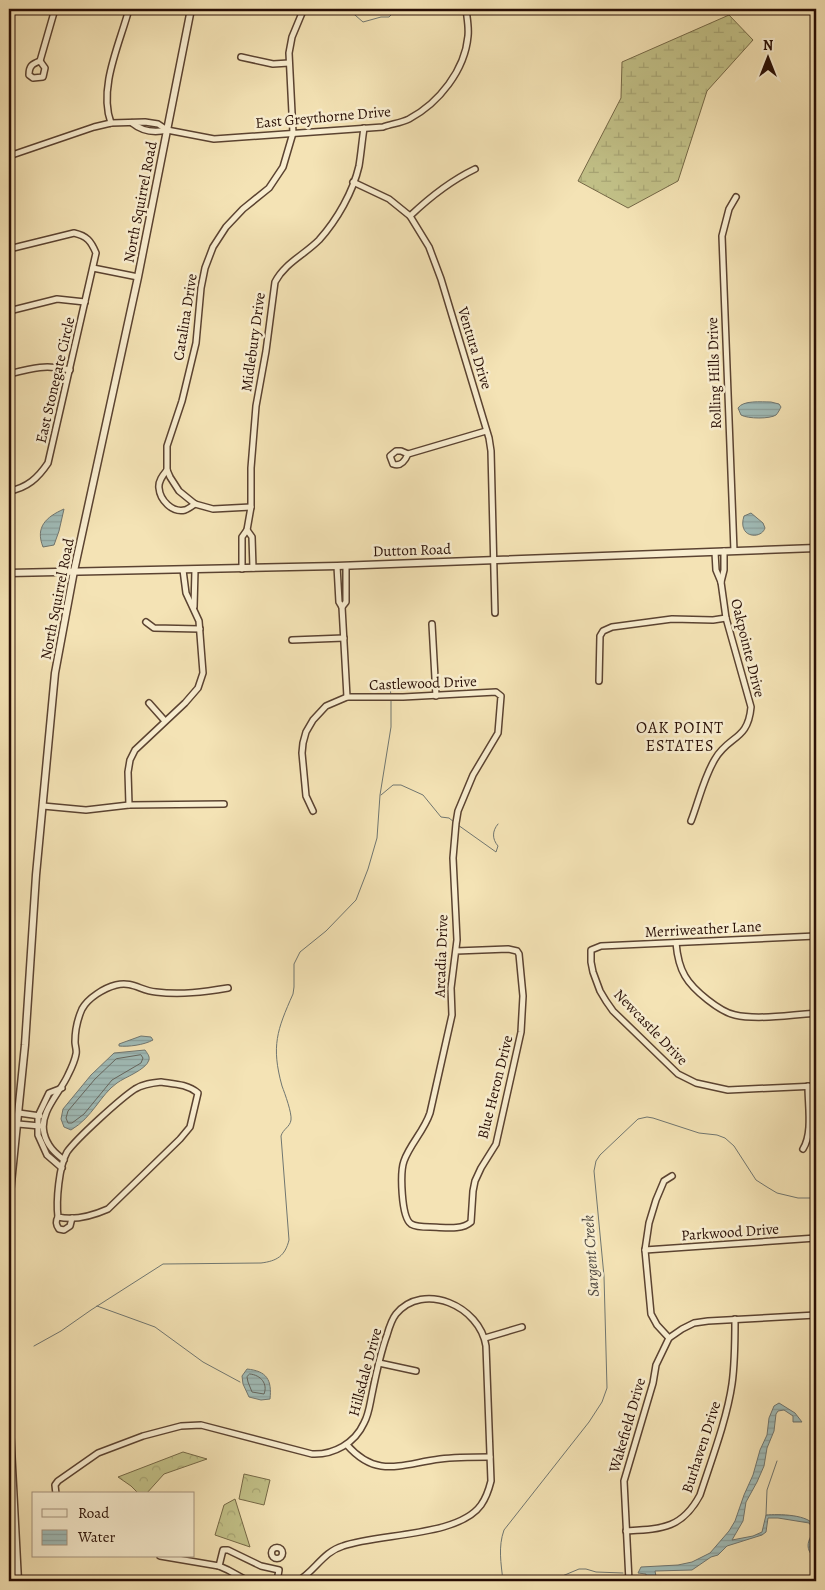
<svg xmlns="http://www.w3.org/2000/svg" width="825" height="1590" font-family="Alegreya,serif">
  <style>
    .wetland { fill: url(#wetland-marsh); stroke: #756846 }
    .park { fill: url(#park-crowns); stroke: #756846 }
    .water { fill: url(#water-rules); stroke: #707670 }
    .lines { fill: none; stroke-linecap: round; stroke-linejoin: round }
    .shore { stroke: #64655e; stroke-width: 1 }
    .stream { stroke: #707670; stroke-width: 1 }
    .minor-casing { stroke: #5b4331; stroke-width: 8 }
    .tertiary-casing { stroke: #5b4331; stroke-width: 9 }
    .minor { stroke: #f8edcf; stroke-width: 5 }
    .tertiary { stroke: #f8edcf; stroke-width: 6 }
    .labels { text-anchor: middle; stroke-width: 5; stroke-linejoin: round; paint-order: stroke }
    .street-label { font-size: 15px; fill: #280e05; stroke: #f8edcf }
    .neighbourhood-label { font-size: 16px; letter-spacing: 1px; fill: #280e05; stroke: #f8edcf }
    .water-label { font-size: 16px; font-style: italic; fill: #524b44; stroke: #f8edcf }
  </style>
  <defs>
    <pattern id="wetland-marsh" width="20" height="14" patternUnits="userSpaceOnUse" patternTransform="scale(1.25)"><rect width="20" height="14" fill="#c2c188"/><path d="M1 5h8M5 5V1M11 12h8M15 12V8" fill="none" stroke="#a7a574"/></pattern>
    <pattern id="park-crowns" width="20" height="18" patternUnits="userSpaceOnUse" patternTransform="scale(1.25)"><rect width="20" height="18" fill="#c2c188"/><path d="M2 6a3 3 0 1 1 6 0M12 15a3 3 0 1 1 6 0" fill="none" stroke="#a7a574"/></pattern>
    <pattern id="water-rules" width="6" height="5" patternUnits="userSpaceOnUse" patternTransform="scale(1.25)"><rect width="6" height="5" fill="#a0bcb8"/><path d="M0 2.5h6" fill="none" stroke="#8aa09d"/></pattern>
  </defs>
  <rect width="100%" height="100%" fill="#f4e3b5"/>
  <filter id="stains"><feTurbulence type="fractalNoise" baseFrequency=".004" numOctaves="4"/><feColorMatrix values="0 0 0 0 .2 0 0 0 0 .09 0 0 0 0 .02 0 0 0 .5 -.17"/></filter>
  <radialGradient id="worn" r=".72"><stop offset=".6" stop-color="#630" stop-opacity="0"/><stop offset="1" stop-color="#630" stop-opacity=".3"/></radialGradient>
  <path class="wetland" d="M729,15L753,40L707,91L678,181L628,208L578,181L621,98L622,62Z"/>
  <g class="park">
    <path d="M183,1452L207,1459L164,1474L146,1494H139L131,1486L118,1477Z"/>
    <path d="M244,1474L270,1480L264,1505L239,1499Z"/>
    <path d="M235,1499L250,1547L215,1535L224,1505Z"/>
  </g>
  <g class="water">
    <path d="M771,402L779,404L781,407C780,409 778,413 776,415C770,419 748,419 741,415L738,408C743,400 761,402 771,402Z"/>
    <path d="M64,509L59,531L54,545L43,547C35,527 46,517 64,509Z"/>
    <path d="M751,513L763,523L765,528C761,540 737,538 744,516Z"/>
    <path d="M141,1036L151,1037L153,1040C144,1045 128,1047 119,1046V1044Z"/>
    <path d="M145,1050C147,1053 150,1056 149,1060C146,1070 125,1077 117,1083C100,1095 93,1117 71,1130L64,1127L61,1119L63,1109L91,1075L114,1053Z"/>
    <path d="M247,1369C267,1371 272,1380 270,1399L261,1400L249,1397L243,1384L242,1376Z"/>
    <path d="M779,1403L795,1413L802,1422H793V1416L784,1410L778,1411L776,1414L774,1431L767,1448L764,1466L757,1482L746,1502L743,1521L732,1540L753,1536L762,1532L766,1515C778,1514 810,1514 815,1527C818,1536 816,1549 816,1559C806,1551 806,1543 813,1533L812,1527L809,1523L778,1518H768L766,1532L762,1535L727,1546L718,1555L711,1557L692,1570L655,1571L656,1576L661,1581H647L646,1574L638,1573L641,1567L678,1565L692,1562L710,1553L729,1531L735,1521L744,1495L753,1475L760,1450L767,1435L769,1418L774,1406Z"/>
  </g>
  <g class="lines">
    <g class="shore">
      <path d="M141,1055L143,1058L141,1063L112,1080L84,1114L72,1123H68L66,1118L68,1111L95,1079L116,1059Z"/>
      <path d="M250,1374C261,1375 268,1384 264,1394L252,1392L248,1382L247,1377Z"/>
    </g>
    <g class="stream">
      <path d="M348,9L363,22L381,17H389L397,9"/>
      <path d="M390,687L391,696"/>
      <path d="M381,795L393,785H401L423,795L441,817L449,818L454,822"/>
      <path d="M458,825L496,852L498,846C492,839 492,831 498,824"/>
      <path d="M97,1306L155,1327L203,1362L240,1382"/>
      <path d="M34,1346L61,1331L91,1310L163,1264L261,1263C277,1261 285,1256 289,1240L281,1136C283,1129 290,1127 291,1120C292,1113 285,1094 282,1086C271,1046 277,1030 293,994L294,987V964L300,952L326,931L356,900L368,869L377,838L380,795L391,727V700"/>
      <path d="M766,1515L767,1490L777,1461"/>
      <path d="M503,1578L525,1581"/>
      <path d="M503,1581C501,1563 498,1547 504,1530L589,1422L602,1402L607,1388L604,1276L594,1171L596,1161L600,1155L638,1119L647,1117L653,1118L699,1133L717,1135L725,1138L734,1146L756,1180L767,1187L777,1193L798,1198H816"/>
      <path d="M534,1581L560,1577L579,1569H586L596,1572L623,1573"/>
    </g>
    <g class="minor-casing">
      <g id="minor">
        <path d="M241,57L273,64L289,63"/>
        <path d="M40,61L55,9"/>
        <path d="M40,61L45,68L43,77L33,78L29,75C29,66 32,64 40,61Z"/>
        <path d="M111,123C98,88 120,43 129,9"/>
        <path d="M132,123C143,132 154,133 167,130"/>
        <path d="M9,156L94,127L111,123L145,122L158,124L167,130L214,139L383,127C391,124 401,123 409,119C439,103 465,70 468,36C469,27 467,18 466,9"/>
        <path d="M353,182L389,199L410,216L429,247L441,279L489,438L491,451L495,613"/>
        <path d="M410,216C430,197 450,181 475,169"/>
        <path d="M9,249L74,233C87,236 91,241 96,253L48,463C38,478 27,488 9,491"/>
        <path d="M93,268L138,277"/>
        <path d="M9,311L57,299L85,302"/>
        <path d="M9,374C32,368 46,364 70,370"/>
        <path d="M408,454C405,461 401,467 393,464L390,456L396,451H401L408,454L486,431"/>
        <path d="M167,470C163,475 158,481 159,488C160,500 172,513 185,510C188,509 192,506 195,504"/>
        <path d="M251,507L213,509L195,504L179,491L170,477L167,470V446L182,401L196,343L201,288L205,268L213,247L226,227L243,209L269,188L283,167L293,133L289,53L292,37L302,13L307,9"/>
        <path d="M247,530L252,537L253,568"/>
        <path d="M734,551L722,236L729,209L736,197"/>
        <path d="M337,566L339,602L342,607L347,697"/>
        <path d="M242,569V537L247,530L251,507V468L256,406L266,351L275,282C285,263 304,255 319,240C337,220 353,192 359,166C361,154 362,141 364,128"/>
        <path d="M721,582L724,570V551"/>
        <path d="M194,607L195,570"/>
        <path d="M342,607L346,602V566"/>
        <path d="M146,622L154,628L200,629"/>
        <path d="M432,624L436,696"/>
        <path d="M292,640L344,638"/>
        <path d="M599,681L600,636L603,631L612,627L672,619L713,620L726,618"/>
        <path d="M149,703L165,721"/>
        <path d="M129,805L128,772L130,760L135,750L185,703L198,688L203,673L199,621L186,593L183,570"/>
        <path d="M43,806L86,810L129,805L224,804"/>
        <path d="M313,811L306,796L302,753L303,743L306,732L313,720L326,706L347,697H403L496,692L501,696L498,733L473,775L458,811L456,823L453,858L457,940L451,988L452,1015L430,1113C424,1131 410,1144 404,1161C400,1172 401,1217 411,1224C416,1227 425,1227 430,1227C443,1227 461,1231 471,1222L473,1191L475,1181L481,1168L496,1144L521,1032L523,996L519,954L517,951L508,949L456,951"/>
        <path d="M691,821C699,800 704,777 715,759C729,735 748,741 751,707L726,618L721,582L716,570L715,552"/>
        <path d="M816,936L601,946L591,950V962L593,972L600,991L606,1001L613,1011L678,1074L696,1083L728,1090L816,1086"/>
        <path d="M676,943C677,954 679,966 685,976C693,990 720,1012 735,1015C756,1020 794,1015 816,1013"/>
        <path d="M161,1082C174,1084 187,1084 198,1093L190,1127L180,1139L108,1209C92,1216 75,1221 58,1217C56,1201 59,1166 67,1152C77,1138 120,1099 135,1089C143,1084 152,1083 161,1082Z"/>
        <path d="M19,1113L40,1116"/>
        <path d="M18,1124L40,1126"/>
        <path d="M803,1149C813,1133 808,1106 808,1086"/>
        <path d="M64,1160C55,1153 47,1146 44,1133C39,1112 60,1093 68,1075C71,1069 75,1060 76,1054C77,1050 75,1046 75,1042C75,1032 78,1018 82,1009C88,998 104,988 116,985C133,981 141,991 156,992C181,995 204,992 228,988"/>
        <path d="M62,1168L47,1155L38,1135V1116L49,1093L62,1088"/>
        <path d="M58,1217C55,1222 56,1225 59,1229L64,1230L70,1226L72,1218"/>
        <path d="M645,1250L816,1238"/>
        <path d="M814,1315L816,1338"/>
        <path d="M485,1338L522,1327"/>
        <path d="M669,1338L657,1325L651,1314L645,1250L649,1223L656,1200L664,1181L672,1176"/>
        <path d="M379,1363L416,1371"/>
        <path d="M347,1445C377,1479 401,1464 440,1459C456,1457 473,1457 490,1457"/>
        <path d="M56,1494L55,1485L58,1481L98,1453L143,1436L181,1426L201,1425L312,1454C334,1455 355,1443 364,1423C369,1414 370,1403 372,1394C376,1374 380,1354 387,1335C389,1328 392,1319 396,1314C423,1281 480,1306 486,1346L491,1481C489,1489 486,1498 481,1505C458,1537 379,1533 343,1546C323,1552 315,1571 298,1581"/>
        <path d="M626,1531C661,1529 682,1529 700,1495C711,1461 727,1419 732,1384C735,1363 735,1341 735,1319"/>
        <circle cx="277" cy="1553" r="5.5"/>
        <path d="M160,1556L219,1566L228,1570L248,1581"/>
        <path d="M219,1566L223,1550H228L261,1566L279,1570L277,1581"/>
        <path d="M776,1580V1581"/>
        <path d="M629,1581L624,1481L653,1383L656,1365L669,1338L682,1329L694,1323L708,1321L816,1315"/>
      </g>
    </g>
    <g class="tertiary-casing">
      <g id="tertiary">
        <path d="M9,573L337,566L816,548"/>
        <path d="M9,1203L25,1045L36,875L55,673L74,571L138,277L191,9"/>
        <path d="M9,1409L18,1581"/>
      </g>
    </g>
    <use href="#minor" class="minor"/>
    <use href="#tertiary" class="tertiary"/>
  </g>
  <g class="labels">
    <g class="street-label">
      <text transform="translate(323 117) rotate(-5)" y="5">East Greythorne Drive</text>
      <text transform="translate(140 202) rotate(-79)" y="5">North Squirrel Road</text>
      <text transform="translate(185 317) rotate(-81)" y="5">Catalina Drive</text>
      <text transform="translate(253 342) rotate(-82)" y="5">Midlebury Drive</text>
      <text transform="translate(475 348) rotate(73)" y="5">Ventura Drive</text>
      <text transform="translate(714 373) rotate(-92)" y="5">Rolling Hills Drive</text>
      <text transform="translate(55 380) rotate(-77)" y="5">East Stonegate Circle</text>
      <text transform="translate(412 550) rotate(-2)" y="5">Dutton Road</text>
      <text transform="translate(57 599) rotate(-79)" y="5">North Squirrel Road</text>
      <text transform="translate(748 648) rotate(76)" y="5">Oakpointe Drive</text>
      <text transform="translate(423 683) rotate(-2)" y="5">Castlewood Drive</text>
      <text transform="translate(703 929) rotate(-3)" y="5">Merriweather Lane</text>
      <text transform="translate(441 956) rotate(-88)" y="5">Arcadia Drive</text>
      <text transform="translate(651 1027) rotate(46)" y="5">Newcastle Drive</text>
      <text transform="translate(495 1087) rotate(-76)" y="5">Blue Heron Drive</text>
      <text transform="translate(730 1232) rotate(-4)" y="5">Parkwood Drive</text>
      <text transform="translate(365 1372) rotate(-75)" y="5">Hillsdale Drive</text>
      <text transform="translate(627 1425) rotate(-74)" y="5">Wakefield Drive</text>
      <text transform="translate(701 1447) rotate(-72)" y="5">Burhaven Drive</text>
    </g>
    <g class="neighbourhood-label">
      <text x="680" y="733">OAK POINT<tspan x="680" dy="18">ESTATES</tspan></text>
    </g>
    <g class="water-label">
      <text transform="translate(590 1256) rotate(-94)" y="6">Sargent Creek</text>
    </g>
  </g>
  <rect width="825" height="1590" fill="none" stroke="#f4e3b5" stroke-width="30"/>
  <rect x="10" y="10" width="805" height="1570" fill="none" stroke="#280e05" stroke-width="2.5"/>
  <rect x="15" y="15" width="795" height="1560" fill="none" stroke="#280e05"/>
  <rect x="32" y="1492" width="162" height="65" fill="#f8edcf" stroke="#a5947e"/>
  <rect x="42" y="1509" width="25" height="8" fill="#f8edcf" stroke="#a5947e"/>
  <text x="78" y="1518" font-size="15" fill="#280e05">Road</text>
  <rect x="42" y="1530" width="25" height="15" fill="url(#water-rules)" stroke="#a5947e"/>
  <text x="78" y="1542" font-size="15" fill="#280e05">Water</text>
  <g transform="translate(768 58)" stroke="#f8edcf" stroke-width="4" paint-order="stroke">
  <path d="M0-4L9 19L0 12L-9 19Z" fill="#280e05"/>
  <text y="-8" font-size="14" font-weight="bold" text-anchor="middle" fill="#280e05">N</text>
  </g>
  <rect width="100%" height="100%" filter="url(#stains)"/>
  <rect width="100%" height="100%" fill="url(#worn)"/>
</svg>
